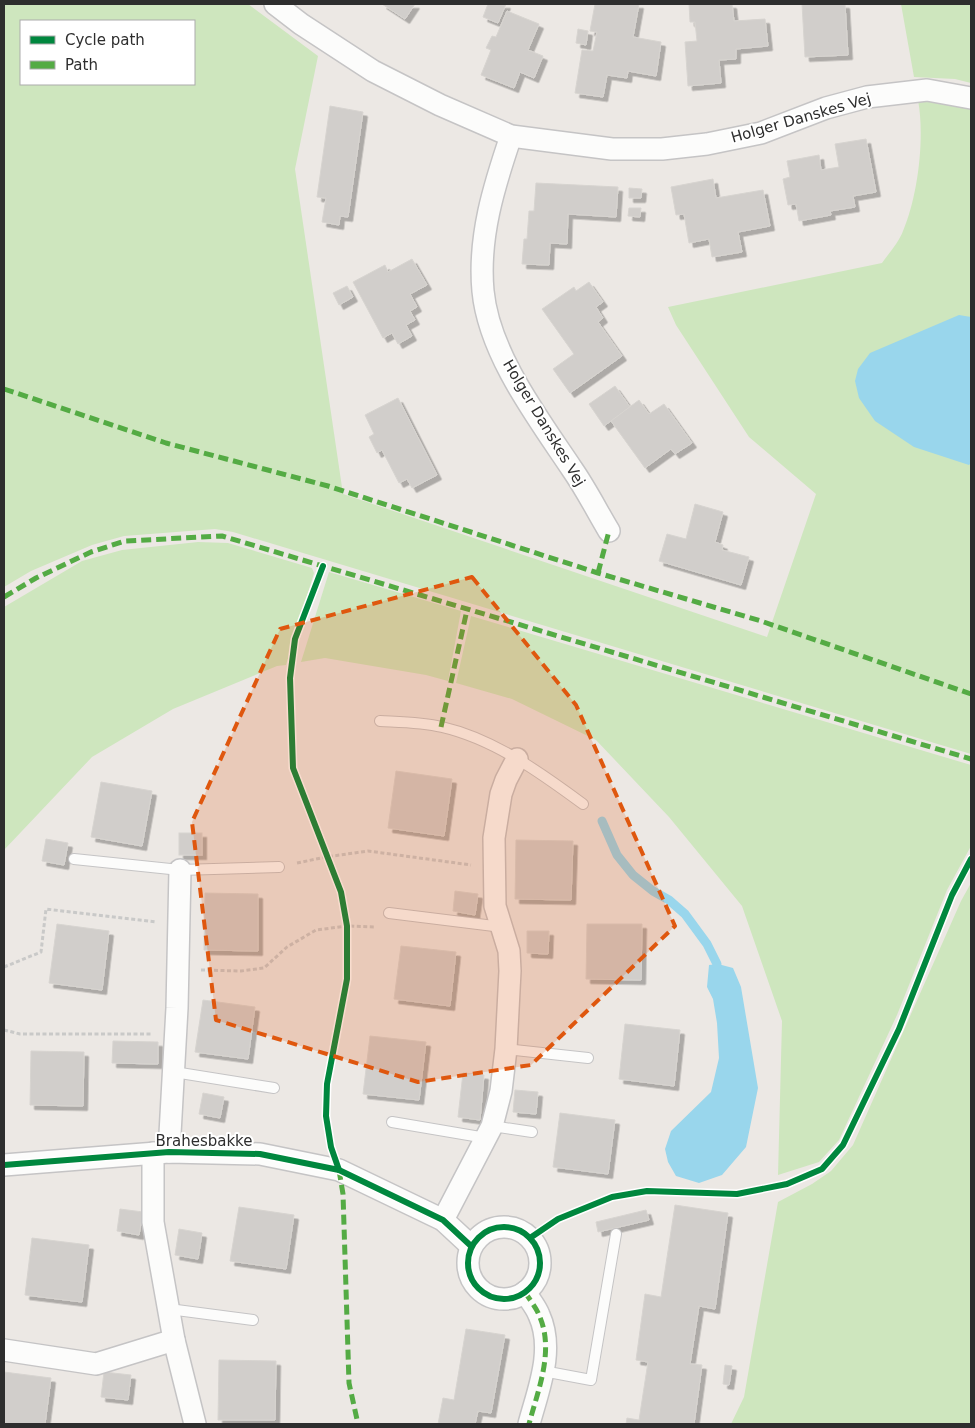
<svg xmlns="http://www.w3.org/2000/svg" width="975" height="1428" font-family="'DejaVu Sans',sans-serif">
  <style>
    .green { fill: #cee6be; fill-rule: evenodd }
    .water { fill: #99d6ec }
    .lines { fill: none; stroke-linecap: round; stroke-linejoin: round }
    .stream { stroke: #99d6ec; stroke-width: 9 }
    .building { fill: #d1cecb; stroke: #d7d4d0; filter: url(#shadow) }
    .service-casing { stroke: #c5c4c5; stroke-width: 12 }
    .minor-casing { stroke: #c5c4c5; stroke-width: 24 }
    .path { stroke: #c9c9c8; stroke-width: 3; stroke-dasharray: 4 2.5; stroke-linecap: butt }
    .service { stroke: #fcfcfb; stroke-width: 10 }
    .minor { stroke: #fcfcfb; stroke-width: 21 }
    .quiet { stroke: #54ab44; stroke-width: 5; stroke-dasharray: 10 5; stroke-linecap: butt }
    .cycleway-casing { stroke: #fff; stroke-width: 9 }
    .cycleway { stroke: #00873e; stroke-width: 6 }
    .marked { fill: #df570e; fill-opacity: 0.2; stroke: #df570e; stroke-width: 4; stroke-dasharray: 10 6; stroke-linejoin: round }
    .labels { text-anchor: middle; stroke-width: 4; stroke-linejoin: round; paint-order: stroke }
    .street-label { font-size: 15px; fill: #2e2e2e; stroke: #fff }
  </style>
  <defs>
    <filter id="shadow"><feDropShadow dx="4.5" dy="4.5" stdDeviation="0" flood-color="#0004"/></filter>
  </defs>
  <rect width="100%" height="100%" fill="#ece8e4"/>
  <g class="green">
    <path d="M4,4H248L318,56L295,169L343,494L767,637L816,494L749,437L676,325L668,307L882,263C889,253 899,242 903,231C918,196 925,137 918,100L962,104L971,106V754L233,532L215,529L124,536L92,545L31,571L4,587ZM21,21H194V84H21Z"/>
    <path d="M901,4H971V83L955,79L914,77Z"/>
    <path d="M198,542L228,543L312,568L314,573L286,665L277,666L173,709L92,757L4,850V607L82,561L122,550Z"/>
    <path d="M329,572L461,611L448,681L426,675L325,658L301,662Z"/>
    <path d="M471,616L971,765V846L947,890L897,1015L839,1140L819,1162L778,1175L782,1021L742,906L669,817L596,740L512,699L456,683Z"/>
    <path d="M971,883V1424H731L744,1397L778,1202L812,1184L831,1171L853,1145L961,901Z"/>
  </g>
  <g class="water">
    <path d="M959,315L971,317V463L969,465L914,447L875,421L859,398L855,381L858,369L870,353Z"/>
    <path d="M718,964L733,968L741,987L758,1088L746,1147L722,1175L699,1183L676,1176L668,1162L665,1149L671,1131L711,1092L719,1058L717,1023L713,999L707,987L709,965Z"/>
  </g>
  <g class="lines">
    <path class="stream" d="M602,821L617,855L633,875L653,891L669,900L685,914L707,944L717,964"/>
  </g>
  <g class="building">
    <path d="M382,4H415L405,19Z"/>
    <path d="M488,4H506L498,23L483,17Z"/>
    <path d="M595,4H639L633,37L661,42L656,76L628,71L627,78L607,75L603,97L575,93L582,50L593,51L597,32L590,31Z"/>
    <path d="M689,4H732L734,21L765,19L768,46L736,49V59L719,60L721,83L688,86L685,42L697,41L695,22H690Z"/>
    <path d="M802,4H845L848,55L805,57Z"/>
    <path d="M507,11L539,24L528,50L543,56L534,78L520,72L514,88L481,75L491,50L486,48L492,36L496,37Z"/>
    <path d="M578,29L588,31L586,45L576,43Z"/>
    <path d="M330,106L363,112L348,217L340,216L339,225L322,222L326,198L317,197Z"/>
    <path d="M866,139L876,192L853,196L855,207L830,211L831,215L799,221L796,204L788,205L783,179L790,177L787,161L819,155L821,170L839,167L835,144Z"/>
    <path d="M713,179L716,198L763,190L770,226L738,232L742,252L712,257L709,239L689,243L684,214L676,215L671,187Z"/>
    <path d="M536,183L618,187L616,217L568,214L567,244L550,243L549,265L522,264L524,239H527L529,211H534Z"/>
    <path d="M629,188L642,189L641,198H629Z"/>
    <path d="M629,208H641L640,217L628,216Z"/>
    <path d="M412,259L427,285L410,294L417,307L410,311L415,320L406,325L412,336L398,344L392,333L383,338L353,282L385,265L388,272Z"/>
    <path d="M589,282L603,302L596,307L603,318L598,322L622,356L570,393L553,369L574,354L542,309L574,287L576,291Z"/>
    <path d="M347,286L353,297L339,305L333,293Z"/>
    <path d="M615,386L630,407L604,426L589,404Z"/>
    <path d="M398,398L437,475L412,488L407,479L399,483L382,450L377,453L369,437L374,434L365,415Z"/>
    <path d="M639,400L649,414L664,404L692,443L675,454L671,449L645,468L611,421Z"/>
    <path d="M695,504L723,512L715,542L723,545L722,550L749,557L741,585L659,561L667,534L686,539Z"/>
    <path d="M396,771L452,779L444,836L388,828Z"/>
    <path d="M101,782L152,791L142,846L91,837Z"/>
    <rect x="179" y="833" width="23" height="22"/>
    <path d="M46,839L68,843L64,865L42,861Z"/>
    <path d="M516,840L573,841L571,900L515,899Z"/>
    <path d="M455,891L478,894L475,915L453,911Z"/>
    <path d="M205,893L258,894V951L204,950Z"/>
    <path d="M57,924L109,931L102,990L49,983Z"/>
    <path d="M587,924H642L641,980L586,979Z"/>
    <path d="M527,931H549L548,954L527,953Z"/>
    <path d="M401,946L456,952L450,1006L394,999Z"/>
    <path d="M203,1000L255,1007L248,1059L195,1052Z"/>
    <path d="M625,1024L680,1030L674,1086L619,1079Z"/>
    <path d="M370,1036L426,1042L419,1100L363,1094Z"/>
    <path d="M113,1041L158,1042V1064L112,1063Z"/>
    <path d="M31,1051L84,1052L83,1106L30,1105Z"/>
    <path d="M463,1073L484,1075L480,1120L458,1117Z"/>
    <path d="M515,1090L538,1092L536,1114L513,1112Z"/>
    <path d="M203,1093L224,1097L220,1118L199,1114Z"/>
    <path d="M560,1113L615,1120L608,1174L553,1167Z"/>
    <path d="M675,1205L728,1213L715,1309L699,1306L690,1364L702,1365L694,1424H626L627,1418L639,1420L648,1362L636,1360L645,1294L661,1297Z"/>
    <path d="M239,1207L294,1215L286,1269L230,1261Z"/>
    <path d="M120,1209L143,1212L139,1235L117,1231Z"/>
    <path d="M646,1210L649,1220L598,1232L596,1222Z"/>
    <path d="M179,1229L202,1233L198,1259L175,1255Z"/>
    <path d="M32,1238L89,1245L82,1302L25,1295Z"/>
    <path d="M466,1329L505,1335L491,1413L478,1411L475,1424H438L443,1398L454,1400Z"/>
    <path d="M219,1360L276,1361L275,1420H218Z"/>
    <path d="M725,1365L732,1366L729,1385L723,1384Z"/>
    <path d="M4,1372L51,1378L45,1424H4Z"/>
    <path d="M104,1372L131,1375L128,1400L101,1397Z"/>
  </g>
  <g class="lines">
    <g class="service-casing">
      <g id="service">
        <path d="M380,721C400,722 422,722 442,727C494,739 541,773 583,804"/>
        <path d="M74,859L180,870L279,867"/>
        <path d="M389,913L502,927"/>
        <path d="M506,1049L588,1058"/>
        <path d="M174,1072L274,1088"/>
        <path d="M392,1122L486,1138"/>
        <path d="M492,1126L532,1132"/>
        <path d="M169,1309L253,1320"/>
        <path d="M543,1371L591,1380L616,1234"/>
      </g>
    </g>
    <g class="minor-casing">
      <g id="minor">
        <path d="M275,4L301,24L373,71L440,105L511,136L612,149H662L707,144L761,133L826,108L867,97L927,90L971,98"/>
        <path d="M511,136C494,186 478,237 483,291C489,354 538,418 572,469C586,489 597,511 609,531"/>
        <path d="M169,1152L177,1008L180,870"/>
        <path d="M153,1153V1222L174,1340L195,1424"/>
        <path d="M4,1165L169,1152L260,1154L339,1170L443,1220L471,1246"/>
        <path d="M443,1220L492,1126L501,1091L506,1049L510,971L509,951L495,906L494,838L501,794L506,780L517,759"/>
        <circle cx="504" cy="1263" r="36"/>
        <path d="M525,1292C529,1299 536,1307 539,1315C555,1350 538,1390 529,1424"/>
        <path d="M4,1350L96,1364L174,1340"/>
      </g>
    </g>
    <g class="path">
      <path d="M297,863L326,857L368,851L471,865"/>
      <path d="M4,967L41,952L46,909L156,922"/>
      <path d="M201,970L241,971L264,968L287,947L316,930L347,926L376,927"/>
      <path d="M4,1030L20,1034H153"/>
    </g>
    <use href="#service" class="service"/>
    <use href="#minor" class="minor"/>
    <g class="quiet">
      <path d="M4,389L166,443L328,486L598,573L761,621L971,694"/>
      <path d="M598,573L609,531"/>
      <path d="M4,597L36,578L91,552L125,541L222,536L971,759"/>
      <path d="M441,727L467,610"/>
      <path d="M339,1170L343,1194L349,1383L358,1424"/>
      <path d="M525,1292C529,1299 536,1307 539,1315C555,1350 538,1390 529,1424"/>
    </g>
    <g class="cycleway-casing">
      <g id="cycleway">
        <path d="M323,566L295,639L290,678L293,768L341,892L347,926V979L327,1084L326,1116L331,1147L339,1170"/>
        <path d="M4,1165L169,1152L260,1154L339,1170L443,1220L471,1246"/>
        <circle cx="504" cy="1263" r="36"/>
        <path d="M530,1238L558,1219L612,1197L647,1191L737,1194L787,1184L822,1169L843,1145L899,1029L952,895L971,859"/>
      </g>
    </g>
    <use href="#cycleway" class="cycleway"/>
  </g>
  <path class="marked" d="M472,577L576,705L675,926L531,1065L418,1082L216,1020L192,822L280,629Z"/>
  <g class="labels">
    <g class="street-label">
      <text transform="translate(801 118) rotate(-16)" y="5">Holger Danskes Vej</text>
      <text transform="translate(544 423) rotate(59)" y="5">Holger Danskes Vej</text>
      <text x="204" y="1146">Brahesbakke</text>
    </g>
  </g>
  <rect width="975" height="1428" fill="none" stroke="#2e2e2e" stroke-width="10"/>
  <rect x="20" y="20" width="175" height="65" fill="#ffffff" stroke="#ababab"/>
  <rect x="30" y="36" width="25" height="8" fill="#00873e" stroke="#ababab"/>
  <text x="65" y="45" font-size="15" fill="#2e2e2e">Cycle path</text>
  <rect x="30" y="61" width="25" height="8" fill="#54ab44" stroke="#ababab"/>
  <text x="65" y="70" font-size="15" fill="#2e2e2e">Path</text>
</svg>
